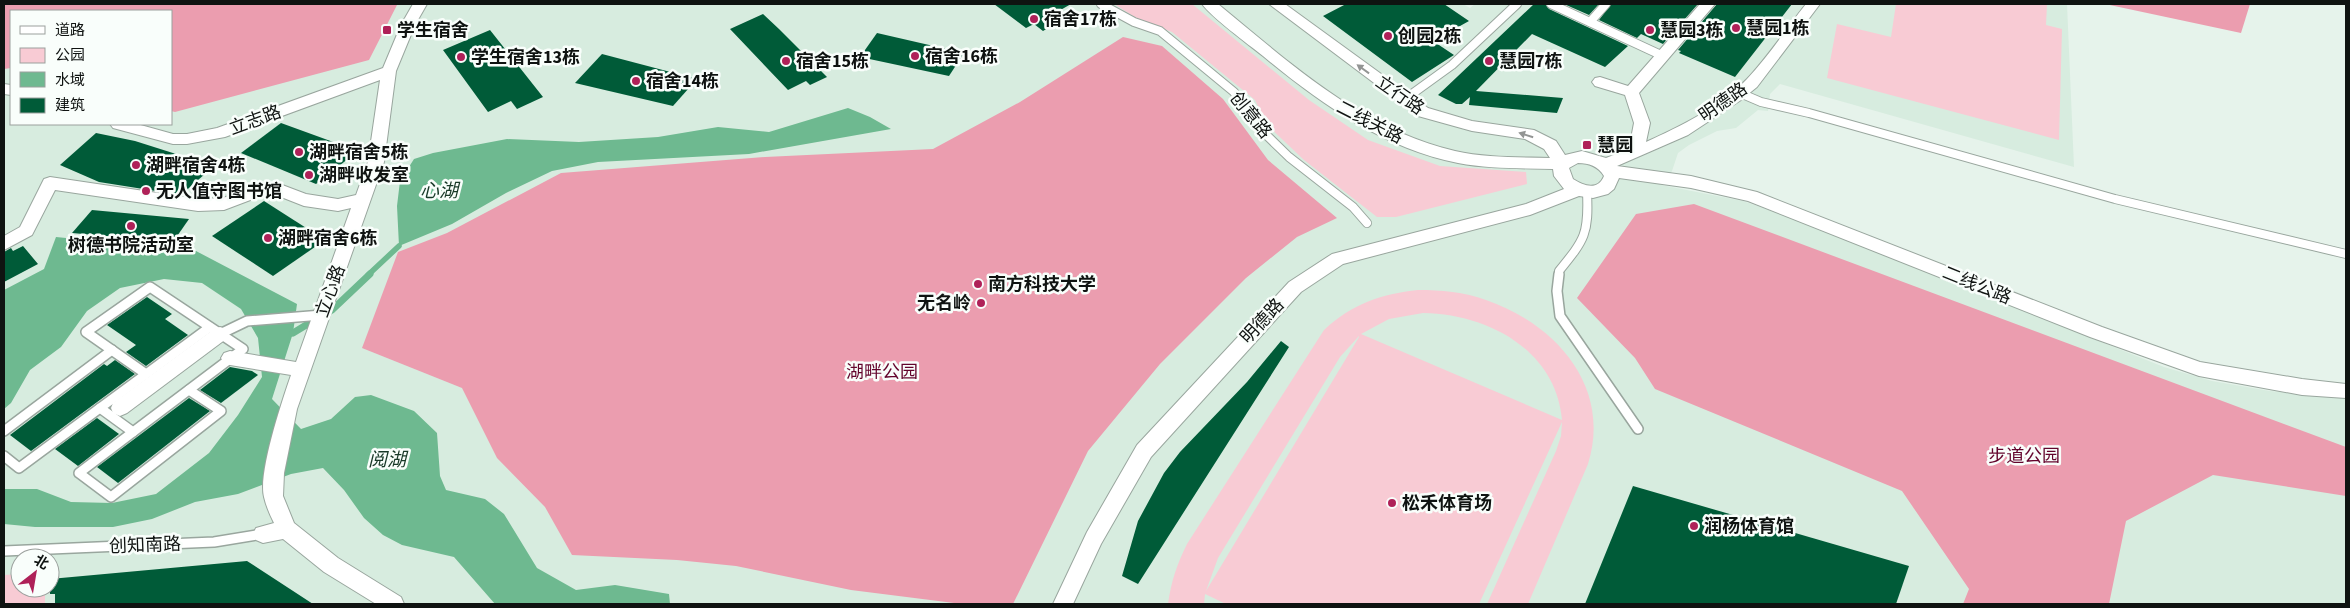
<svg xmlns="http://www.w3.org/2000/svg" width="2350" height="608" font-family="'Source Sans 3','Noto Sans SC',sans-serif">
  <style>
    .built { fill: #d7ecdf; fill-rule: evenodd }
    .green { fill: #f8cbd4; fill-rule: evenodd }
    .forest { fill: #eb9daf }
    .water { fill: #6eb990 }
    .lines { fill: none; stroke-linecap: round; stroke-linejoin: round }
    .stream-far1 { stroke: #6eb990; stroke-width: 5.5 }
    .stream { stroke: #6eb990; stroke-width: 7 }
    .building { fill: #005b38 }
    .lane-far1-casing { stroke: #99a69e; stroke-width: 10 }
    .lane-casing { stroke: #99a69e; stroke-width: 12 }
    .street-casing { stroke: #99a69e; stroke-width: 2 }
    .lane-far1 { stroke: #fff; stroke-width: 8 }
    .lane { stroke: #fff; stroke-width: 9 }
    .street { fill: #fff; fill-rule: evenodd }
    .oneway { fill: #939594 }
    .poi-dot { fill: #af2158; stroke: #f9fefb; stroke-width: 2 }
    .labels { text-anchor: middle; stroke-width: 5; stroke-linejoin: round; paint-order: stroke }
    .poi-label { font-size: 18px; font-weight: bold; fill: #0f1311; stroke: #f9fefb; text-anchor: start }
    .street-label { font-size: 18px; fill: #0f1311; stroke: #f9fefb }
    .park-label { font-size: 18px; fill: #63042c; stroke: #f9fefb }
    .water-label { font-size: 19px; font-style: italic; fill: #183928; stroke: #f9fefb }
  </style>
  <rect width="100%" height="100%" fill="#e6f3eb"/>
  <path class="built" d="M4,4H1463L1470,8L1475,4H2067L2074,167L1780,84L1770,94L1768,111L1758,110L1736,128L1717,131L1689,145L1678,153L1672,171L1661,185L1743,201L1792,218L2164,367L2212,381L2270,391L2346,398V604H4ZM11,11H171V124H11ZM20,558H50V588H20Z"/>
  <g class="green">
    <path d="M1114,4H1192L1309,100L1368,140L1440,166L1526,172L1527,184L1396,217H1377L1304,160L1267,125L1255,100L1172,32L1138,19Z"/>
    <path d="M1896,4H2047L2046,25L2062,29L2059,140L1827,78L1837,24L1891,37Z"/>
    <path d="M1418,290C1441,290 1464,292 1486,300C1556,324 1612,387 1588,464L1528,604H1487L1556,451L1561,436L1562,422L1479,604H1226L1205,594L1204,604H1168C1171,582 1177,564 1187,544L1324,330C1352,304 1381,294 1418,290ZM1423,313C1488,314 1556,350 1562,420L1361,334L1389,319ZM1359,336V337L1206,591L1218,558L1340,357Z"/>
    <path d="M20,574V588H45V604H4V575Z"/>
  </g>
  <g class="forest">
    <path d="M4,4H387L397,5L369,60L175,112L171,111V11H11V68L4,69Z"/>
    <path d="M2105,4H2250L2241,33Z"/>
    <path d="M1123,37L1162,46L1223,99L1268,160L1337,218L1297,237L1246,278L1160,364L1088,451L1013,604H962L851,590L736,566L677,560L572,555L545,507L497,458L462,388L362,348L398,252L447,233L561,173L765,157L933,149L1020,102Z"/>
    <path d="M1694,204L2346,447V496L2213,475L2126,521L2109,604H1963L1969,589L1902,491L1655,389L1635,358L1577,298L1636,214Z"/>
  </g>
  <g class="water">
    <path d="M848,108L870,117L891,129L749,154L598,162L552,171L506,193L452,224L399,246L397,206L400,181L414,159L433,153L507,139L579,142L658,137L718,127L769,132Z"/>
    <path d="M56,237L196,251L297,304L293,333L272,399L301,429L331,419L355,397L371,395L414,411L437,433L440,476L446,490L485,499L504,514L537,568L576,590L615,585L669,594L670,604H495L454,557L402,545L383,535L364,518L344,490L323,468L291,474L238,494L195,502L152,519L113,527H35L4,524V489H37L71,502L112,503L156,494L209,453L238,415L262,377L258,338L241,309L202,283L164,279L120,288L87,311L61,347L30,370L11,403L4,409V290L44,269Z"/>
  </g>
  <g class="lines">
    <path class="stream-far1" d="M368,275L399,246"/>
    <g class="stream">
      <path d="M325,314L332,310L370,274"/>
      <path d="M293,333L316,319"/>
    </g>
  </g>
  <g class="building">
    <path d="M994,4H1071L1050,16L1058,22L1043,31L1034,24L1026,28Z"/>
    <path d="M1346,4H1444L1469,21L1433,41L1454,55L1412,82L1323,16Z"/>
    <path d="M1534,4H1545L1549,9L1628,46L1605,67L1532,34L1476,91L1563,98L1557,113L1469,105L1470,97L1462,104H1456L1438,95Z"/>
    <path d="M1564,4H1599L1589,15Z"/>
    <path d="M1611,4H1698L1663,44L1641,34L1637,38L1599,20Z"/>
    <path d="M1717,4H1792L1735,77L1679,53L1681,51L1678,50Z"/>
    <path d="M763,14L779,29L827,77L810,85L806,81L788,90L730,29Z"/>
    <path d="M490,30L543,97L517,109L511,101L488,112L443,50Z"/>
    <path d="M877,33L964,53L949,76L860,57Z"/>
    <path d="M602,54L697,79L673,106L575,83Z"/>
    <path d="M281,123L358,151L316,184L241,153Z"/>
    <path d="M96,133L135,141L214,166L181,195L99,182L60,165Z"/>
    <path d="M264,201L325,240L273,276L212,236Z"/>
    <path d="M92,210L189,219L173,242L72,233Z"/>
    <path d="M23,246L38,264L4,282V252L11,248L13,251Z"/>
    <path d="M147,297L172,314L165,319L188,335L146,366L126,352L136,345L107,325Z"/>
    <path d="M1281,341L1289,347L1138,584L1122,576L1138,521L1164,473L1180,452L1247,382Z"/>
    <path d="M115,360L135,374L31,451L10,435L104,364L107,366Z"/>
    <path d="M230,367L252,371L258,375L221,403L200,390Z"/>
    <path d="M189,398L210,411L118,483L97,467Z"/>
    <path d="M97,418L119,434L78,466L55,449Z"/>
    <path d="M1633,486L1909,566L1896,604H1585Z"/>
    <path d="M247,561L313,604H55V594H50V579Z"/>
  </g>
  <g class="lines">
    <g class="lane-far1-casing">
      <g id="lane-far1">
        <path d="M1101,4L1134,22L1160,31L1234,92L1256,125L1289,157L1353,207L1367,223"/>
        <path d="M1551,4L1663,56"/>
        <path d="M1590,22L1606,4"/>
        <path d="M1740,93L1761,102L1809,113L2115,199L2346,254"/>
        <path d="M1405,99L1452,65L1517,4"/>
        <path d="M1559,275V271C1585,239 1589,234 1587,192"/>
      </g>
    </g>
    <g class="lane-casing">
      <g id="lane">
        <path d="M1559,274L1557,291L1560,316L1638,429"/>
        <path d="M220,334L247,321L322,315"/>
        <path d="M146,374L86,332L150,287L243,349L133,432L100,408L210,327"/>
        <path d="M4,431L112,350"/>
        <path d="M133,432L79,473L111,497L221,411L189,390"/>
        <path d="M4,456L19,468L100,408"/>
        <path d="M4,551L214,542L263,534"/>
      </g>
    </g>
    <g class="street-casing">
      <g id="street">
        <path d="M413,4H427L415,25L396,71L384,162L297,409L284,473L283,496L294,523L338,558L401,597L404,604H376L324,572L283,539L263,543L256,540L253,534L256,528L274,523C270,515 266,506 264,497C258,473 282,401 291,375L230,365L224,363L221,358L224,353L230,351L296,362L351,208L338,211L304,206L276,195L253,199L224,210L198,211L55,190L32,235L4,250V236L20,227L44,179L50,177L198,199L223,198L251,188L277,183L306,194L338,199L356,195L368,162L380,80L225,137L187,144H173L113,128L110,124H137L173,134H187L217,128L383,68L401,25Z"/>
        <path d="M1202,4H1218C1290,63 1361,129 1455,151C1486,158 1519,157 1550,158L1544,149L1525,139L1472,131L1418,116L1269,4H1285L1428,108L1472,121L1534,130L1556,141L1565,155L1582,151L1606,158L1629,149L1634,123L1625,95L1595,86L1592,82L1595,78L1600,77L1628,86L1700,4H1715L1639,93L1650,123L1646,142C1681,126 1720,107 1747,79C1768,57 1786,29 1806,4H1820L1757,87L1741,100L1688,135L1617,166L1691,176L1757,192L2102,327L2200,362L2302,379L2346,384V398L2302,395L2199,376L2090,337L1748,201L1691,188L1619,178L1614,189L1608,194L1593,198L1579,196L1530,215L1343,264L1301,292L1151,457L1101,544L1073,604H1053L1087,532L1137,445L1289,282L1332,254L1526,204L1564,189L1554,176L1553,169C1522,168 1489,169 1458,163C1383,148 1321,104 1263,56C1248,44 1211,17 1202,4ZM1578,163C1589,163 1598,166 1604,176C1598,191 1584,186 1573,179L1569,168Z"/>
        <path d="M4,84L11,85V95L4,94Z"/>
        <path d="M220,327L226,329L229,334L226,339L127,413L120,416L113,413L111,408L113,403L214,329Z"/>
      </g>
    </g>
    <use href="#lane-far1" class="lane-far1"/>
    <use href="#lane" class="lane"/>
    <use href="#street" class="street"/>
  </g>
  <defs><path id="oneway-solid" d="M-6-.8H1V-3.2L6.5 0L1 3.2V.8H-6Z" transform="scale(1.25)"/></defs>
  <g class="oneway">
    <use href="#oneway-solid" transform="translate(1363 69) rotate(-144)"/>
    <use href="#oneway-solid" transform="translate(1526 135) rotate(-163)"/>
  </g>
  <g class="poi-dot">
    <circle cx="1034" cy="19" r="5"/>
    <circle cx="1736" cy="28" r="5"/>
    <rect x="382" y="25" width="10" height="10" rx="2.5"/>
    <circle cx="1650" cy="30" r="5"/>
    <circle cx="1388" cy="36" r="5"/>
    <circle cx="915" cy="56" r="5"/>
    <circle cx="461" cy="57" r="5"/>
    <circle cx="786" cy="61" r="5"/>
    <circle cx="1489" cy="61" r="5"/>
    <circle cx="636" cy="81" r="5"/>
    <rect x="1582" y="140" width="10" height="10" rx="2.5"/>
    <circle cx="299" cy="152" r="5"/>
    <circle cx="136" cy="165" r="5"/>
    <circle cx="309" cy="175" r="5"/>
    <circle cx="146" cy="191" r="5"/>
    <circle cx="131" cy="226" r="5"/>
    <circle cx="268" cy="238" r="5"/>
    <circle cx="978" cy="284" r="5"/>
    <circle cx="981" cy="303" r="5"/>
    <circle cx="1392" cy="503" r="5"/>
    <circle cx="1694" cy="526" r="5"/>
  </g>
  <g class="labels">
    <g class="poi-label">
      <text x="1044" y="25">宿舍17栋</text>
      <text x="1746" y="34">慧园1栋</text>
      <text x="397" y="36">学生宿舍</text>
      <text x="1660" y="36">慧园3栋</text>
      <text x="1398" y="42">创园2栋</text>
      <text x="925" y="62">宿舍16栋</text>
      <text x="471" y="63">学生宿舍13栋</text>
      <text x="796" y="67">宿舍15栋</text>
      <text x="1499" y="67">慧园7栋</text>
      <text x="646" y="87">宿舍14栋</text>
      <text x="1597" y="151">慧园</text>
      <text x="309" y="158">湖畔宿舍5栋</text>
      <text x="146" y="171">湖畔宿舍4栋</text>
      <text x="319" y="181">湖畔收发室</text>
      <text x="156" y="197">无人值守图书馆</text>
      <text x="278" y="244">湖畔宿舍6栋</text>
      <text x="131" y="251" text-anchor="middle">树德书院活动室</text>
      <text x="988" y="290">南方科技大学</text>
      <text x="971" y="309" text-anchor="end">无名岭</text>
      <text x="1402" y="509">松禾体育场</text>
      <text x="1704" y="532">润杨体育馆</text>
    </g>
    <g class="street-label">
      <text transform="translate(1400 95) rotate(35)" y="6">立行路</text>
      <text transform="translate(1723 102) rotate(-35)" y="6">明德路</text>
      <text transform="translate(1251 115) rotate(51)" y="6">创意路</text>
      <text transform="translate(255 120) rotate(-20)" y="6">立志路</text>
      <text transform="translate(1370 122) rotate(27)" y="6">二线关路</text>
      <text transform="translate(1977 285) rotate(22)" y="6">二线公路</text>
      <text transform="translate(330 291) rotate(-70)" y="6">立心路</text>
      <text transform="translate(1262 321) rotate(-47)" y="6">明德路</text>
      <text transform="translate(145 545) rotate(-2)" y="6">创知南路</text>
    </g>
    <g class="park-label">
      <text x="882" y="378">湖畔公园</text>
      <text x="2024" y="462">步道公园</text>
    </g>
    <g class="water-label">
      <text x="439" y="197">心湖</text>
      <text x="387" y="466">阅湖</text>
    </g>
  </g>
  <rect width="2350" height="608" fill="none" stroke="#0f1311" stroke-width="10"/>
  <rect x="10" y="10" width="162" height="115" fill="#f9fefb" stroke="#9ba09d"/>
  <rect x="20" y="26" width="25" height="8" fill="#ffffff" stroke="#9ba09d"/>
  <text x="55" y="35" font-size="15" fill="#0f1311">道路</text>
  <rect x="20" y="48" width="25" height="15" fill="#f8cbd4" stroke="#9ba09d"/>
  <text x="55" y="60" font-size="15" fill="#0f1311">公园</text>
  <rect x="20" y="72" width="25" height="15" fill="#6eb990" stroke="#9ba09d"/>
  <text x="55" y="85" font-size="15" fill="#0f1311">水域</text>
  <rect x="20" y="98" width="25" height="15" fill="#005b38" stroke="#9ba09d"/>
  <text x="55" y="110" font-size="15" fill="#0f1311">建筑</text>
  <g transform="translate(35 573) rotate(31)"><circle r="24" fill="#f9fefb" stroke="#9ba09d"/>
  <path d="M0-4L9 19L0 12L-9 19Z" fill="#af2158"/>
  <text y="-8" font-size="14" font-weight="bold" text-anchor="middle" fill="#0f1311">北</text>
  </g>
</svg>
